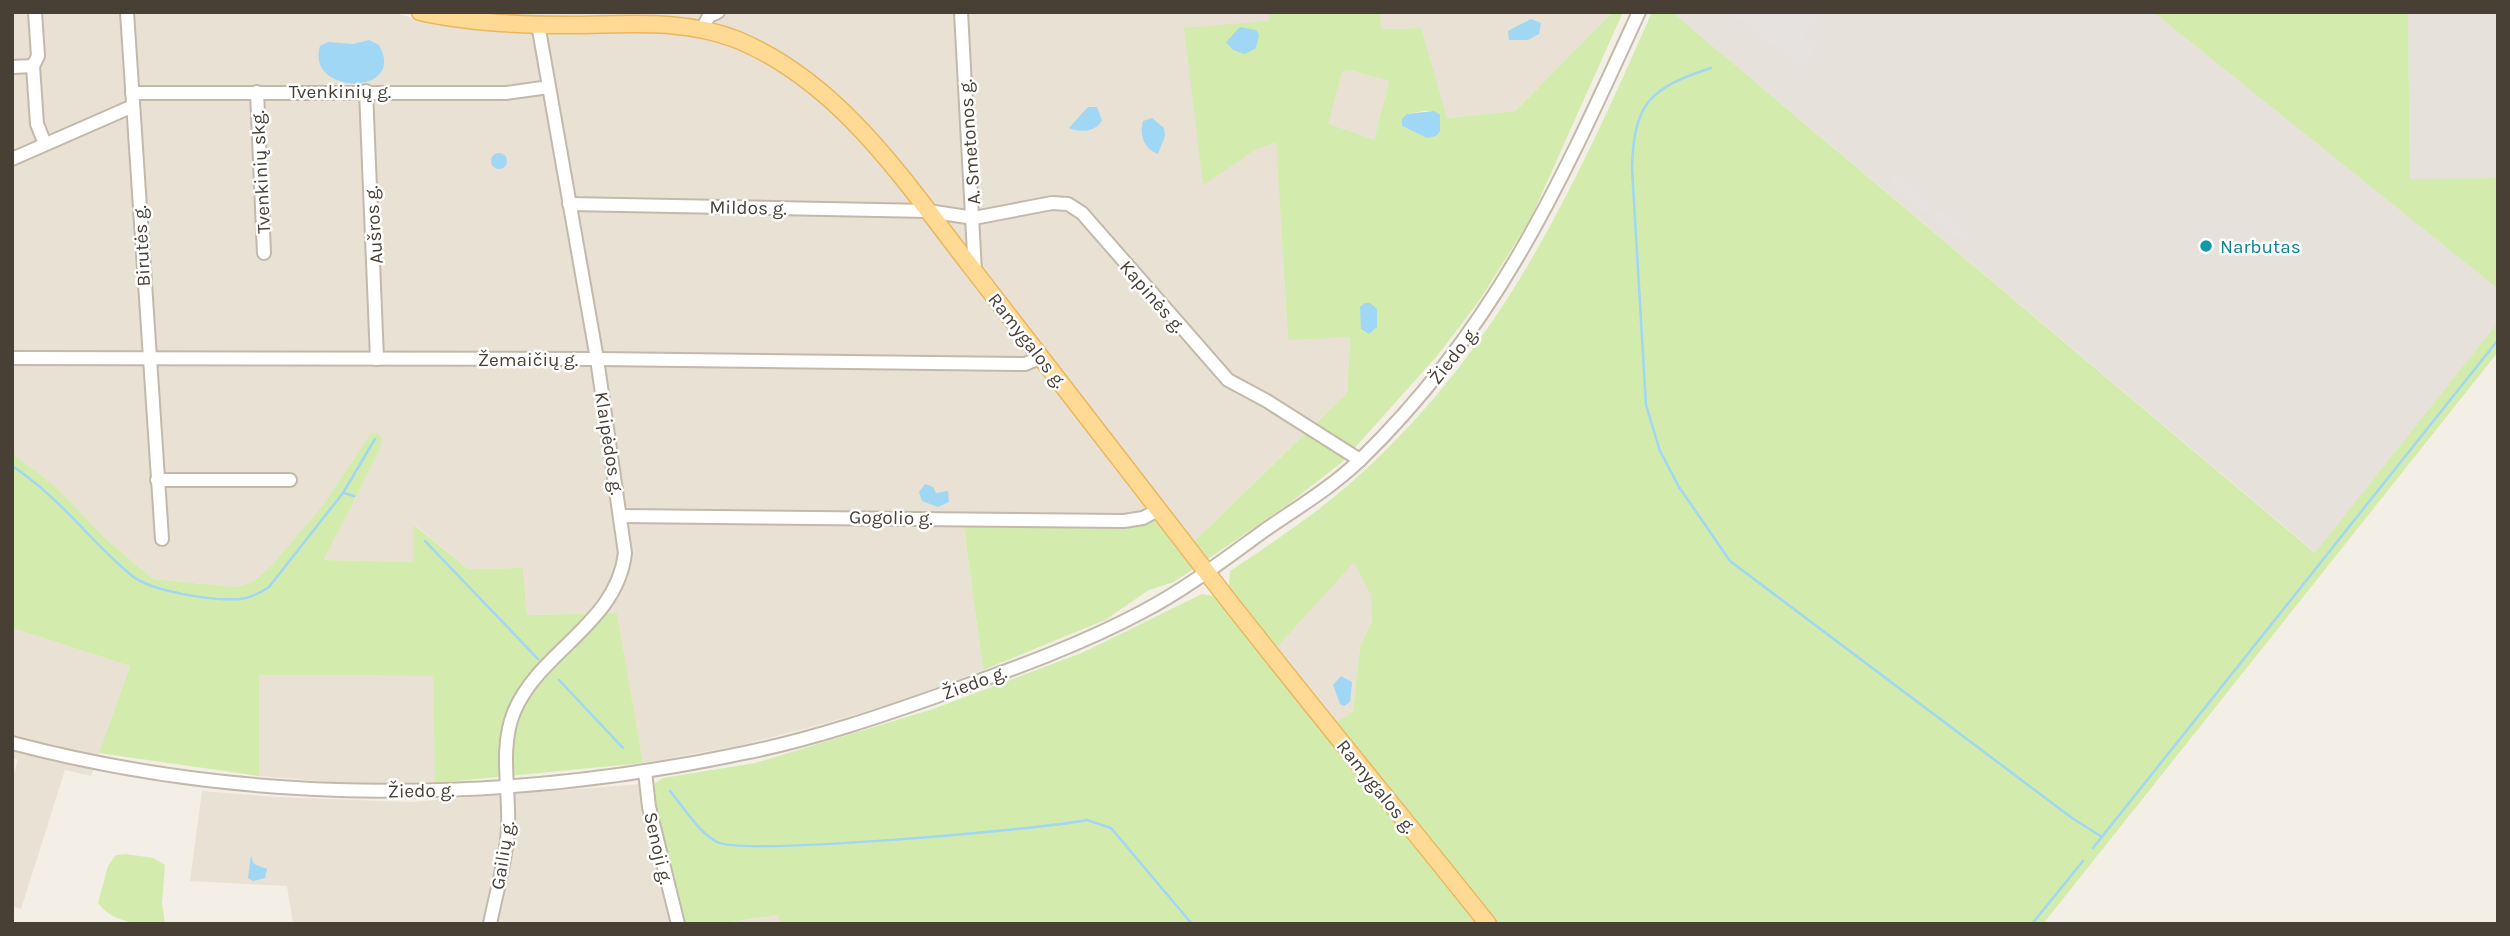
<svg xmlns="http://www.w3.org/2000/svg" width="2510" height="936" font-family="Karla,sans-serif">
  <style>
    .residential { fill: #e8e1d4 }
    .industrial { fill: #e6e1db }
    .green { fill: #d3ebad; fill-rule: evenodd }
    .parking { fill: #e5e2df }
    .water { fill: #9fd7f4 }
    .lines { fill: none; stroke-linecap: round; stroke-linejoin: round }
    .stream { stroke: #9fd7f4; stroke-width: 2.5 }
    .minor-casing { stroke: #c3b9ab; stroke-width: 16 }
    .major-casing { stroke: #eab75e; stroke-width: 19 }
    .minor { stroke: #fff; stroke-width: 12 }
    .major { stroke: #ffda95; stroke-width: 16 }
    .culture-dot { fill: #0f9aa8; stroke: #fff; stroke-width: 2.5 }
    .labels { text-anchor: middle; stroke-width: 5; stroke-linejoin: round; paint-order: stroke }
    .street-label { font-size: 19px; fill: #483f35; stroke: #fff }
    .culture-label { font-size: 19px; fill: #0d838f; stroke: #fff; text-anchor: start }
  </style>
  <rect width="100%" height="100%" fill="#f4efe6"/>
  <g class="residential">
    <path d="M12,12H390L440,25L522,32H697L773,62L834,110L900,187L1147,511L1124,517L962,515L983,670L895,703L819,725L742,745L643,763L617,613L527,615L523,568L468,569L415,525L414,562L324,560L379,451L375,432L371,433L323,505L272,565L253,582L235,587L153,579L106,539L56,487L12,453Z"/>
    <path d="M502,12H1269L1270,21L1203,184L1255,150L1276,141L1288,339L1350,337L1347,393L1192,543L909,176L829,88L780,53L728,29L699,21L557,18L501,15Z"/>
    <path d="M1380,12H1613L1515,111L1446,118L1421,28L1382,29Z"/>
    <path d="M1350,70L1389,81L1374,140L1327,125L1342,72Z"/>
    <path d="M1354,561L1372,595V621L1360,646L1353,712L1336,722L1276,648Z"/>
    <path d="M12,628L130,666L91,776L65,770L21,909L12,906V780L18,760L12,758Z"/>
    <path d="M258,675L434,676L435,783H344L259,776Z"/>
    <path d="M654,783L651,786L678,914L684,924H293L287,886L190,881L202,791L277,797L411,802Z"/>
    <path d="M779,915L780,924H718Z"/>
  </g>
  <g class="industrial">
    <path d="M1672,12H2153L2498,289V322L2316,553Z"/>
    <path d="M2408,12H2498V178L2410,180Z"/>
  </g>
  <g class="green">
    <path d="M1269,12H1380L1382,29L1421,28L1447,118L1515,111L1613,12H1623L1530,220L1479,301L1437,356L1342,462L1287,505L1174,582L1149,590L1105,620L983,670L962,514L1124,517L1147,511L1182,553L1347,393L1350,337L1288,340L1276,142L1255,150L1203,185L1184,28L1269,21ZM1350,70L1389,81L1374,140L1328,124L1342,72ZM1424,111H1434L1427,138L1402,126L1407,114Z"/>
    <path d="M1652,12H1672L2315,553L2498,322V352L2043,924H1497L1336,722L1353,712L1360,646L1372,621L1371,595L1354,562L1276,648L1229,586L1230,571C1270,544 1310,518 1346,487C1499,354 1572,193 1652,12Z"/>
    <path d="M2153,12H2408L2410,179L2498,178V289Z"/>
    <path d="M375,432L382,438L379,451L324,560L413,562L414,525L468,569L523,568L527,615L617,613L643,763L435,783L433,676L259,675V776L99,753L130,666L12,628V453L56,487L106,539L153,579L235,587L253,582L272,565L323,505L371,433Z"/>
    <path d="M1202,594L1213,596L1221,603L1479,924H780L778,915L718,924H684L678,914L651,786L663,778L755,763L933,709L1084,652Z"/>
    <path d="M126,854L153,858L165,865L162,903L165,924C141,924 113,924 98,903L108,866L116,855Z"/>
  </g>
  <g class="parking">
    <path d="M1730,12H1820L1803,35L1817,47L1801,67Z"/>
    <path d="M1895,174L1933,205L1926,214L1888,183Z"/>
    <path d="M1939,209L1969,234L1962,242L1932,218Z"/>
  </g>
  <g class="water">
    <path d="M1531,19L1541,23L1539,34L1528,40H1509L1508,31Z"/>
    <path d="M1240,27L1256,30L1259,35L1256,48L1245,54L1233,50L1226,42Z"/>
    <path d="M369,40L379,45C408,96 305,96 320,46L328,42L353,44Z"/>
    <path d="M1088,107H1097L1102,120C1096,132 1081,133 1069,128Z"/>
    <path d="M1434,111L1440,115V131L1436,136L1427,138L1402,126V119L1407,114Z"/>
    <path d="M1152,118L1164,128L1165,136L1158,154C1144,149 1139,135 1143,121Z"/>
    <circle cx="499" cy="161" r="8"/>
    <path d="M1365,303H1370L1377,309V327L1369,334L1361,329L1360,307Z"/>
    <path d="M925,484L933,487L936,493L948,491L949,502L938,507L922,501L919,492Z"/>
    <path d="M1341,676L1352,682L1350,702L1344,706L1340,704L1333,685Z"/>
    <path d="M251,856L254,864L267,869L265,878L253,881L248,878Z"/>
  </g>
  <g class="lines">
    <g class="stream">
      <path d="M1711,68C1650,88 1634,102 1632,168L1646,405L1660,451L1679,487L1730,561L2072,818L2102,837"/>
      <path d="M12,466C61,498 89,540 131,575C151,592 214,601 240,599C251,598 260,593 269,587L343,493L375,439"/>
      <path d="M344,493L354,496"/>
      <path d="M425,541L538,659"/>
      <path d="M559,680L623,748"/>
      <path d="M670,791C683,806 699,833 717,842C744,856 1043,829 1087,820L1111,828L1192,924"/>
      <path d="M2093,848L2498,340"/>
      <path d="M2032,924L2083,861"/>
    </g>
    <g class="minor-casing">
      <g id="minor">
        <path d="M35,12L38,56L33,66L37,124L45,144"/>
        <path d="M127,12L162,539"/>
        <path d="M961,12L975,272"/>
        <path d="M703,27L709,16L718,12"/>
        <path d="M12,67L33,66"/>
        <path d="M366,91L377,359"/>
        <path d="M257,92L264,253"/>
        <path d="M132,93H506L549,87"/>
        <path d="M12,159L133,106"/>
        <path d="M569,204L928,211L974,218L1052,203L1068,204L1082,213L1228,380L1267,401L1360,460"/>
        <path d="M12,358L597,359L1025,364L1042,357"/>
        <path d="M157,480H290"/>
        <path d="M621,516L1124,521L1143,518L1158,510"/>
        <path d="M12,743C251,806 503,804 744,753C814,739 884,715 951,691C1016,668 1082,644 1142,612C1186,589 1225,559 1265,530C1297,508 1332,487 1360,460C1497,327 1561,182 1639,12"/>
        <path d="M645,771L649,807L678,924"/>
        <path d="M490,924C496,893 506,861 508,829C510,792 499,748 514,712C539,651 617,624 625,553L597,359L538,24"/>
      </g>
    </g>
    <g class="major-casing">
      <path id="major" d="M420,12C468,23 519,25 568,25C626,25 683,18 738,40C843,84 907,185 975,272C1045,362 1115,453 1185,544C1283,673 1387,797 1488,924"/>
    </g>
    <use href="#minor" class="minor"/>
    <use href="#major" class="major"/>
  </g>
  <circle class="culture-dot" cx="2206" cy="246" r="7"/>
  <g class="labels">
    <g class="street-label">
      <text x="340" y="98">Tvenkinių g.</text>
      <text transform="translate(969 142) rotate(-94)" y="7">A. Smetonos g.</text>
      <text transform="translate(260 172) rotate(-93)" y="7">Tvenkinių skg.</text>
      <text transform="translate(748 207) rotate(1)" y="7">Mildos g.</text>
      <text transform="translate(373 225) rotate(-94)" y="7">Aušros g.</text>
      <text transform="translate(141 246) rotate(-93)" y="7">Birutės g.</text>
      <text transform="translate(1153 296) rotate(49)" y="7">Kapinės g.</text>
      <text transform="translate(1028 340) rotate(52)" y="7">Ramygalos g.</text>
      <text transform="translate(1453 355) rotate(-52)" y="7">Žiedo g.</text>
      <text x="528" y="366">Žemaičių g.</text>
      <text transform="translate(610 443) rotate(81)" y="7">Klaipėdos g.</text>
      <text transform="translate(891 517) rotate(1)" y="7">Gogolio g.</text>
      <text transform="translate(974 682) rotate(-20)" y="7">Žiedo g.</text>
      <text transform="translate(1377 786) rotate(51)" y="7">Ramygalos g.</text>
      <text transform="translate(421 790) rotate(-1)" y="7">Žiedo g.</text>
      <text transform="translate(659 848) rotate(77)" y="7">Senoji g.</text>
      <text transform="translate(502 855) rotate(-81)" y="7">Gailių g.</text>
    </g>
    <g class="culture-label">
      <text x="2220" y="253">Narbutas</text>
    </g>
  </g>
  <rect width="2510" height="936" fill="none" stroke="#483f35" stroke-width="28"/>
</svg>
